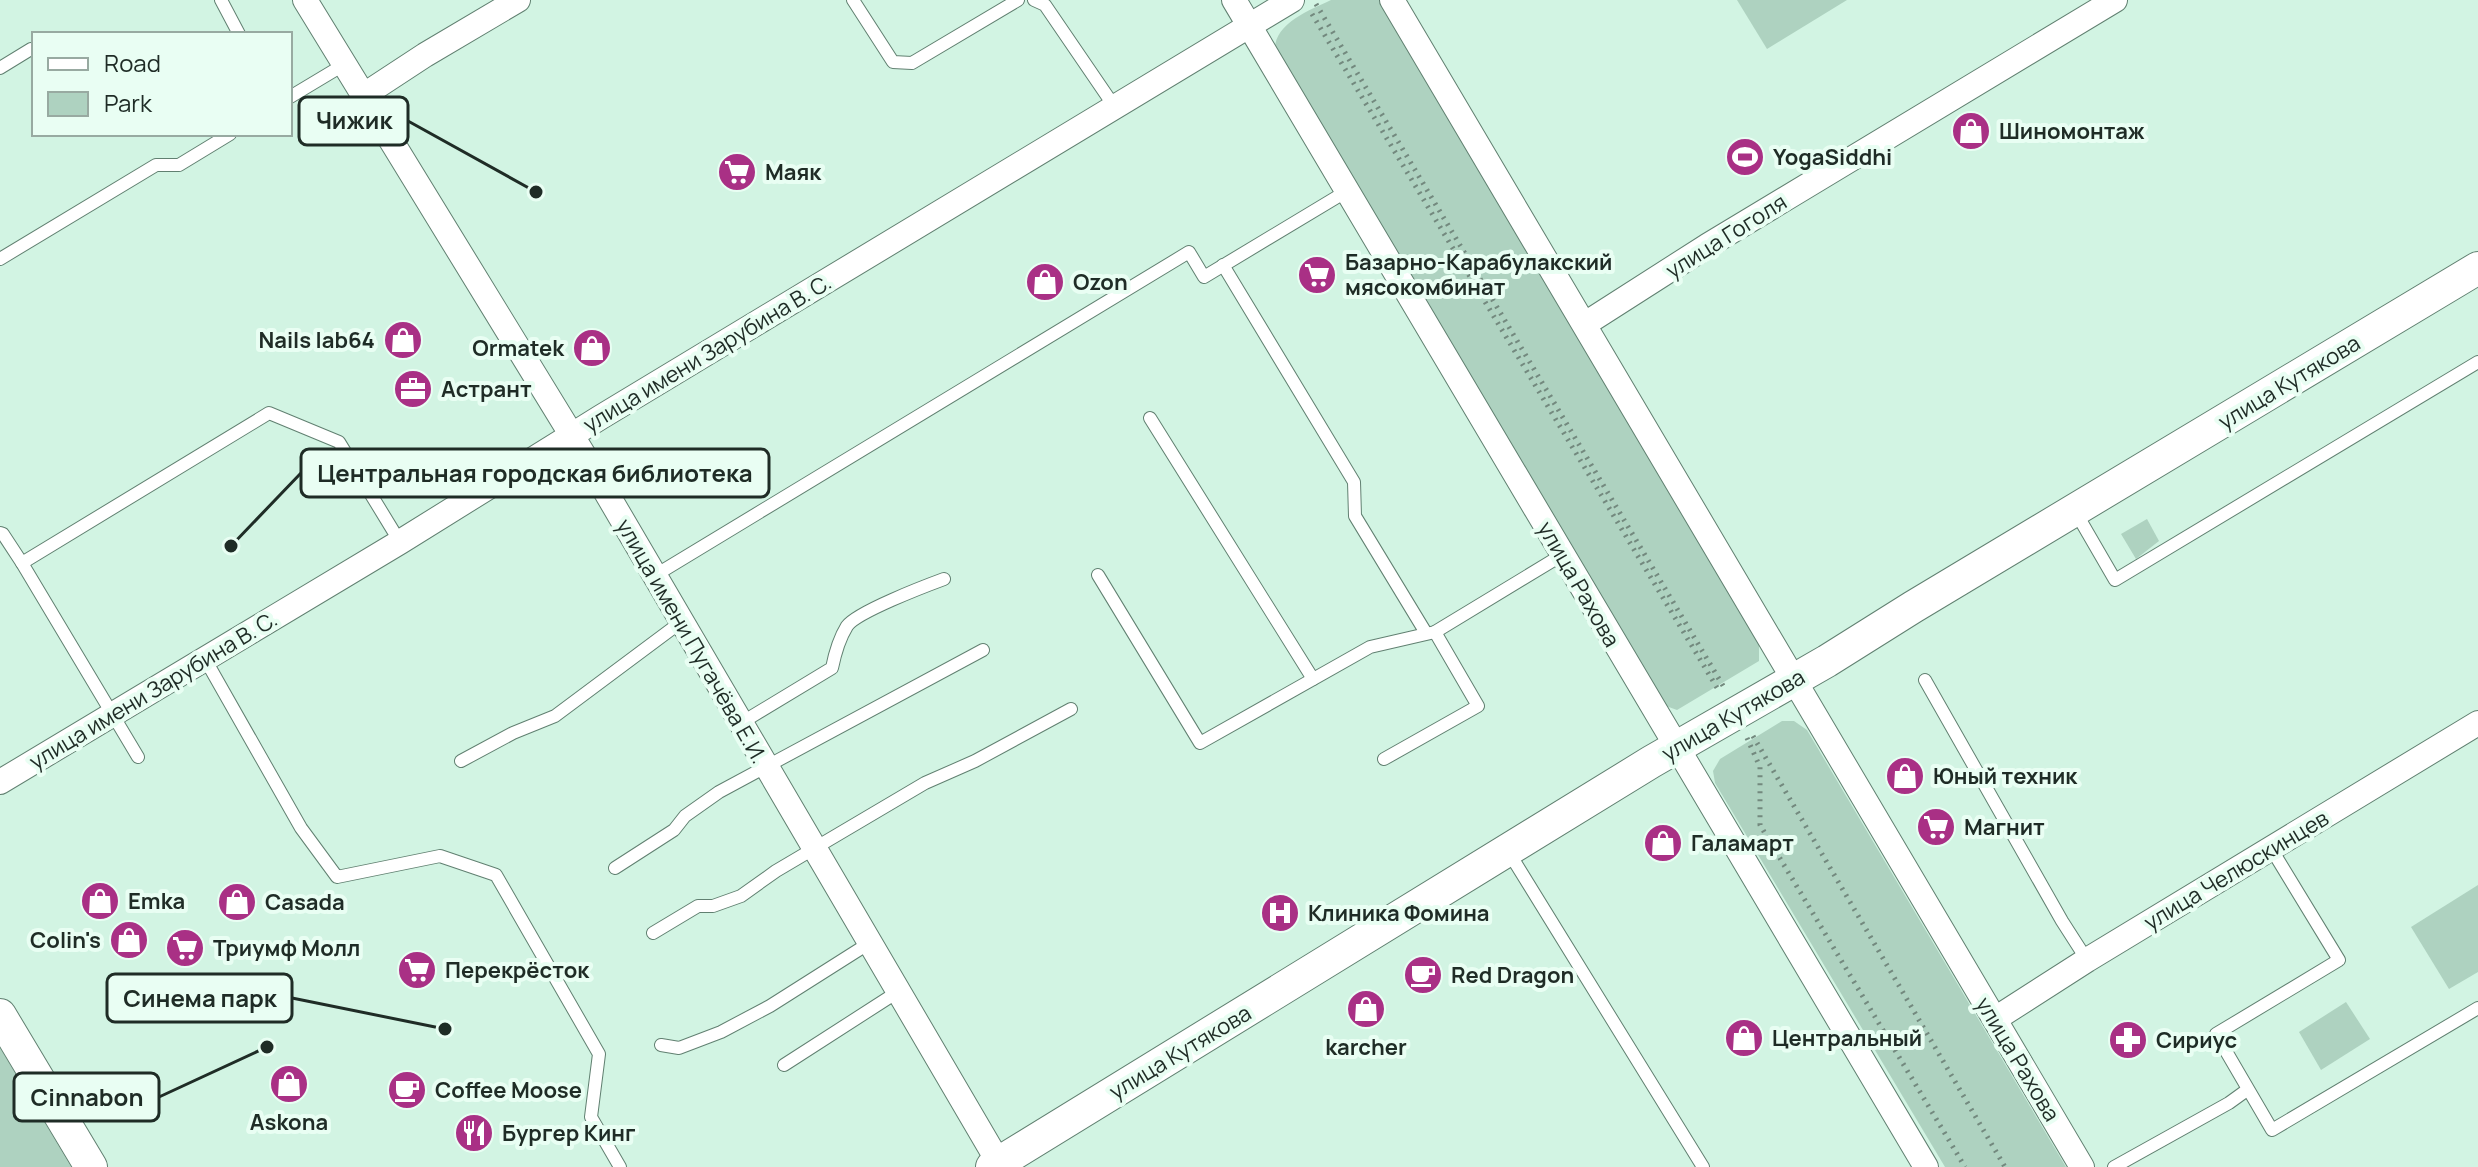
<svg xmlns="http://www.w3.org/2000/svg" width="2478" height="1167" font-family="Manrope,sans-serif">
  <style>
    .green { fill: #aed2c0 }
    .lines { fill: none; stroke-linecap: round; stroke-linejoin: round }
    .lane-casing { stroke: #618071; stroke-width: 14 }
    .street-casing { stroke: #618071; stroke-width: 26 }
    .secondary-casing { stroke: #618071; stroke-width: 34 }
    .path { stroke: #73897e; stroke-width: 5; stroke-dasharray: 2 6; stroke-linecap: butt }
    .lane { stroke: #fff; stroke-width: 12 }
    .street { stroke: #fff; stroke-width: 24 }
    .secondary { stroke: #fff; stroke-width: 32 }
    .labels { text-anchor: middle; stroke-width: 8; stroke-linejoin: round; paint-order: stroke }
    .poi-label { font-size: 22px; font-weight: bold; fill: #1f2c26; stroke: #e9fef3; text-anchor: start }
    .street-label { font-size: 22px; fill: #1f2c26; stroke: #e9fef3 }
    .leader { fill: none; stroke: #1f2c26; stroke-width: 3 }
    .callout-dot { fill: #1f2c26; stroke: #e9fef3; stroke-width: 3 }
    .callout { fill: #e9fef3; stroke: #1f2c26; stroke-width: 3 }
    .callout-label { font-size: 24px; text-anchor: middle; font-weight: bold; fill: #1f2c26 }
  </style>
  <rect width="100%" height="100%" fill="#d2f4e3"/>
  <g class="green">
    <path d="M1331,0H1379L1759,641V661L1677,710L1666,706L1275,49C1275,23 1310,10 1331,0Z"/>
    <path d="M1737,0H1847L1767,49Z"/>
    <path d="M2147,519L2159,541L2136,559L2121,534Z"/>
    <path d="M1782,721H1794L1807,730L2066,1167H1945L1715,783L1713,771L1720,759Z"/>
    <path d="M2478,885V972L2449,989L2411,927Z"/>
    <path d="M2346,1002L2370,1039L2321,1070L2299,1032Z"/>
    <path d="M0,1047L71,1167H0Z"/>
  </g>
  <g class="lines">
    <g class="lane-casing">
      <g id="lane">
        <path d="M221,0L239,34"/>
        <path d="M853,0L893,62L912,63L1018,0"/>
        <path d="M1034,0L1045,5L1114,106"/>
        <path d="M0,68L31,49"/>
        <path d="M290,97L345,64"/>
        <path d="M0,259L156,165H179L230,134"/>
        <path d="M1223,265L1354,482L1355,516L1426,633"/>
        <path d="M1150,418L1313,679"/>
        <path d="M2075,511L2115,580L2478,362"/>
        <path d="M0,533L3,534L22,563L138,757"/>
        <path d="M22,563L269,413L339,442L400,542"/>
        <path d="M1098,575L1200,743L1370,647L1435,632L1562,555"/>
        <path d="M654,576L1189,252L1204,277L1347,191"/>
        <path d="M205,659L301,828L337,877L440,856L496,875L599,1054L591,1117L620,1167"/>
        <path d="M1925,680L2062,921L2087,960"/>
        <path d="M741,723L832,668C835,653 839,639 847,626C857,612 925,586 944,579"/>
        <path d="M1384,759L1478,706L1435,632"/>
        <path d="M461,761L513,733L555,716L681,622"/>
        <path d="M2272,850L2339,960L2216,1034L2272,1130L2478,1008"/>
        <path d="M1508,851L1703,1167"/>
        <path d="M615,868L674,830L685,816L719,792L983,650"/>
        <path d="M653,933L698,906H713L741,896L776,871L925,783L975,761L1071,709"/>
        <path d="M661,1045L679,1048L721,1032L770,1006L871,942"/>
        <path d="M784,1065L899,991"/>
        <path d="M2114,1167L2229,1103L2247,1090"/>
      </g>
    </g>
    <g class="street-casing">
      <g id="street">
        <path d="M305,0L593,470L999,1163"/>
        <path d="M1234,0L1926,1167"/>
        <path d="M1392,0L2082,1167"/>
        <path d="M364,95L425,55L518,0"/>
        <path d="M1585,324L1707,246L2115,0"/>
        <path d="M0,782L400,542L601,417L1292,0"/>
        <path d="M1995,1019L2087,960L2478,723"/>
      </g>
    </g>
    <g class="secondary-casing">
      <g id="secondary">
        <path d="M0,1015L91,1167"/>
        <path d="M992,1167L1651,762L1827,661L1913,607L2478,268"/>
      </g>
    </g>
    <g class="path">
      <path d="M1316,4L1725,689"/>
      <path d="M1312,14L1719,691"/>
      <path d="M1753,736L2005,1167"/>
      <path d="M1747,738L1760,767V825L1965,1167"/>
    </g>
    <use href="#lane" class="lane"/>
    <use href="#street" class="street"/>
    <use href="#secondary" class="secondary"/>
  </g>
  <defs>
    <g id="shop-disc" transform="scale(2)"><circle r="9.5" fill="#a93085" stroke="#e9fef3"/><path d="M-5-2.5h2.3a2.7 3.5 0 0 1 5.4 0H5L5.5 6h-11ZM-1.5-2.5h3a1.5 2.3 0 0 0-3 0Z" fill="#fff"/></g>
    <g id="stadium-disc" transform="scale(2)"><circle r="9.5" fill="#a93085" stroke="#e9fef3"/><path d="M0-5a6.5 5 0 1 0 0 10a6.5 5 0 1 0 0-10ZM-3.5-1.8h7v3.6h-7Z" fill="#fff"/></g>
    <g id="supermarket-disc" transform="scale(2)"><circle r="9.5" fill="#a93085" stroke="#e9fef3"/><path d="M-6-5.5h2.5l.6 2H6L4.5 2H-2.5L-4.4-4H-6ZM-1.5 3.2a1.3 1.3 0 1 0 .1 0ZM3 3.2a1.3 1.3 0 1 0 .1 0Z" fill="#fff"/></g>
    <g id="office-disc" transform="scale(2)"><circle r="9.5" fill="#a93085" stroke="#e9fef3"/><path d="M-6-3h4V-5.5h4V-3h4V5H-6ZM-1-4.5V-3h2v-1.5ZM-6 0V1H6V0Z" fill="#fff"/></g>
    <g id="hospital-disc" transform="scale(2)"><circle r="9.5" fill="#a93085" stroke="#e9fef3"/><path d="M-5-5h3v3.5h4V-5h3V5h-3V1.5h-4V5h-3Z" fill="#fff"/></g>
    <g id="cafe-disc" transform="scale(2)"><circle r="9.5" fill="#a93085" stroke="#e9fef3"/><path d="M-5.5-4.5H6V0H3Q3 3.5 0 3.5H-2.5Q-5.5 3.5-5.5 0ZM3-3.2v2h1.7v-2ZM-6 4.5H4V6H-6Z" fill="#fff"/></g>
    <g id="pharmacy-disc" transform="scale(2)"><circle r="9.5" fill="#a93085" stroke="#e9fef3"/><path d="M-2-6h4v4h4v4h-4v4h-4v-4h-4v-4h4Z" fill="#fff"/></g>
    <g id="restaurant-disc" transform="scale(2)"><circle r="9.5" fill="#a93085" stroke="#e9fef3"/><path d="M-5-6h1v4h1v-4h1v4h1v-4h1v5L-1.5 .5V6h-2V.5L-5-1ZM5-6V6H3V1.5H1.5Q1.5-4 5-6Z" fill="#fff"/></g>
  </defs>
  <g fill-rule="evenodd">
    <use href="#shop-disc" x="1971" y="131"/>
    <use href="#stadium-disc" x="1745" y="157"/>
    <use href="#supermarket-disc" x="737" y="172"/>
    <use href="#supermarket-disc" x="1317" y="275"/>
    <use href="#shop-disc" x="1045" y="282"/>
    <use href="#shop-disc" x="403" y="340"/>
    <use href="#shop-disc" x="592" y="348"/>
    <use href="#office-disc" x="413" y="389"/>
    <use href="#shop-disc" x="1905" y="776"/>
    <use href="#supermarket-disc" x="1936" y="827"/>
    <use href="#shop-disc" x="1663" y="843"/>
    <use href="#shop-disc" x="100" y="901"/>
    <use href="#shop-disc" x="237" y="902"/>
    <use href="#hospital-disc" x="1280" y="913"/>
    <use href="#shop-disc" x="129" y="940"/>
    <use href="#supermarket-disc" x="185" y="948"/>
    <use href="#supermarket-disc" x="417" y="970"/>
    <use href="#cafe-disc" x="1423" y="975"/>
    <use href="#shop-disc" x="1366" y="1009"/>
    <use href="#shop-disc" x="1744" y="1038"/>
    <use href="#pharmacy-disc" x="2128" y="1040"/>
    <use href="#shop-disc" x="289" y="1084"/>
    <use href="#cafe-disc" x="407" y="1090"/>
    <use href="#restaurant-disc" x="474" y="1133"/>
  </g>
  <g class="labels">
    <g class="poi-label">
      <text x="1999" y="139">Шиномонтаж</text>
      <text x="1773" y="165">YogaSiddhi</text>
      <text x="765" y="180">Маяк</text>
      <text x="1345" y="270">Базарно-Карабулакский<tspan x="1345" dy="25">мясокомбинат</tspan></text>
      <text x="1073" y="290">Ozon</text>
      <text x="375" y="348" text-anchor="end">Nails lab64</text>
      <text x="564" y="356" text-anchor="end">Ormatek</text>
      <text x="441" y="397">Астрант</text>
      <text x="1933" y="784">Юный техник</text>
      <text x="1964" y="835">Магнит</text>
      <text x="1691" y="851">Галамарт</text>
      <text x="128" y="909">Emka</text>
      <text x="265" y="910">Casada</text>
      <text x="1308" y="921">Клиника Фомина</text>
      <text x="101" y="948" text-anchor="end">Colin's</text>
      <text x="213" y="956">Триумф Молл</text>
      <text x="445" y="978">Перекрёсток</text>
      <text x="1451" y="983">Red Dragon</text>
      <text x="1772" y="1046">Центральный</text>
      <text x="2156" y="1048">Сириус</text>
      <text x="1366" y="1055" text-anchor="middle">karcher</text>
      <text x="435" y="1098">Coffee Moose</text>
      <text x="289" y="1130" text-anchor="middle">Askona</text>
      <text x="502" y="1141">Бургер Кинг</text>
    </g>
    <g class="street-label">
      <text transform="translate(1726 236) rotate(-32)" y="8">улица Гоголя</text>
      <text transform="translate(707 353) rotate(-31)" y="8">улица имени Зарубина В. С.</text>
      <text transform="translate(2289 382) rotate(-31)" y="8">улица Кутякова</text>
      <text transform="translate(1579 584) rotate(60)" y="8">улица Рахова</text>
      <text transform="translate(692 641) rotate(60)" y="8">улица имени Пугачёва Е.И.</text>
      <text transform="translate(153 690) rotate(-31)" y="8">улица имени Зарубина В. С.</text>
      <text transform="translate(1733 715) rotate(-30)" y="8">улица Кутякова</text>
      <text transform="translate(2236 870) rotate(-31)" y="8">улица Челюскинцев</text>
      <text transform="translate(1180 1052) rotate(-31)" y="8">улица Кутякова</text>
      <text transform="translate(2018 1059) rotate(59)" y="8">улица Рахова</text>
    </g>
  </g>
  <path class="leader" d="M536 192L408 121M231 546L301 473M445 1029L292 998M267 1047L159 1097"/>
  <g class="callout-dot">
    <circle cx="536" cy="192" r="8"/>
    <circle cx="231" cy="546" r="8"/>
    <circle cx="445" cy="1029" r="8"/>
    <circle cx="267" cy="1047" r="8"/>
  </g>
  <g class="callout">
    <rect x="299" y="97" width="109" height="48" rx="8"/>
    <rect x="301" y="449" width="468" height="48" rx="8"/>
    <rect x="107" y="974" width="185" height="48" rx="8"/>
    <rect x="14" y="1073" width="145" height="48" rx="8"/>
  </g>
  <g class="callout-label">
    <text x="354" y="129">Чижик</text>
    <text x="535" y="482">Центральная городская библиотека</text>
    <text x="200" y="1007">Синема парк</text>
    <text x="87" y="1106">Cinnabon</text>
  </g>
  <rect x="32" y="32" width="260" height="104" fill="#e9fef3" stroke="#98aaa1" stroke-width="2"/>
  <rect x="48" y="58" width="40" height="12" fill="#ffffff" stroke="#98aaa1" stroke-width="2"/>
  <text x="104" y="72" font-size="24" fill="#1f2c26">Road</text>
  <rect x="48" y="92" width="40" height="24" fill="#aed2c0" stroke="#98aaa1" stroke-width="2"/>
  <text x="104" y="112" font-size="24" fill="#1f2c26">Park</text>
</svg>
